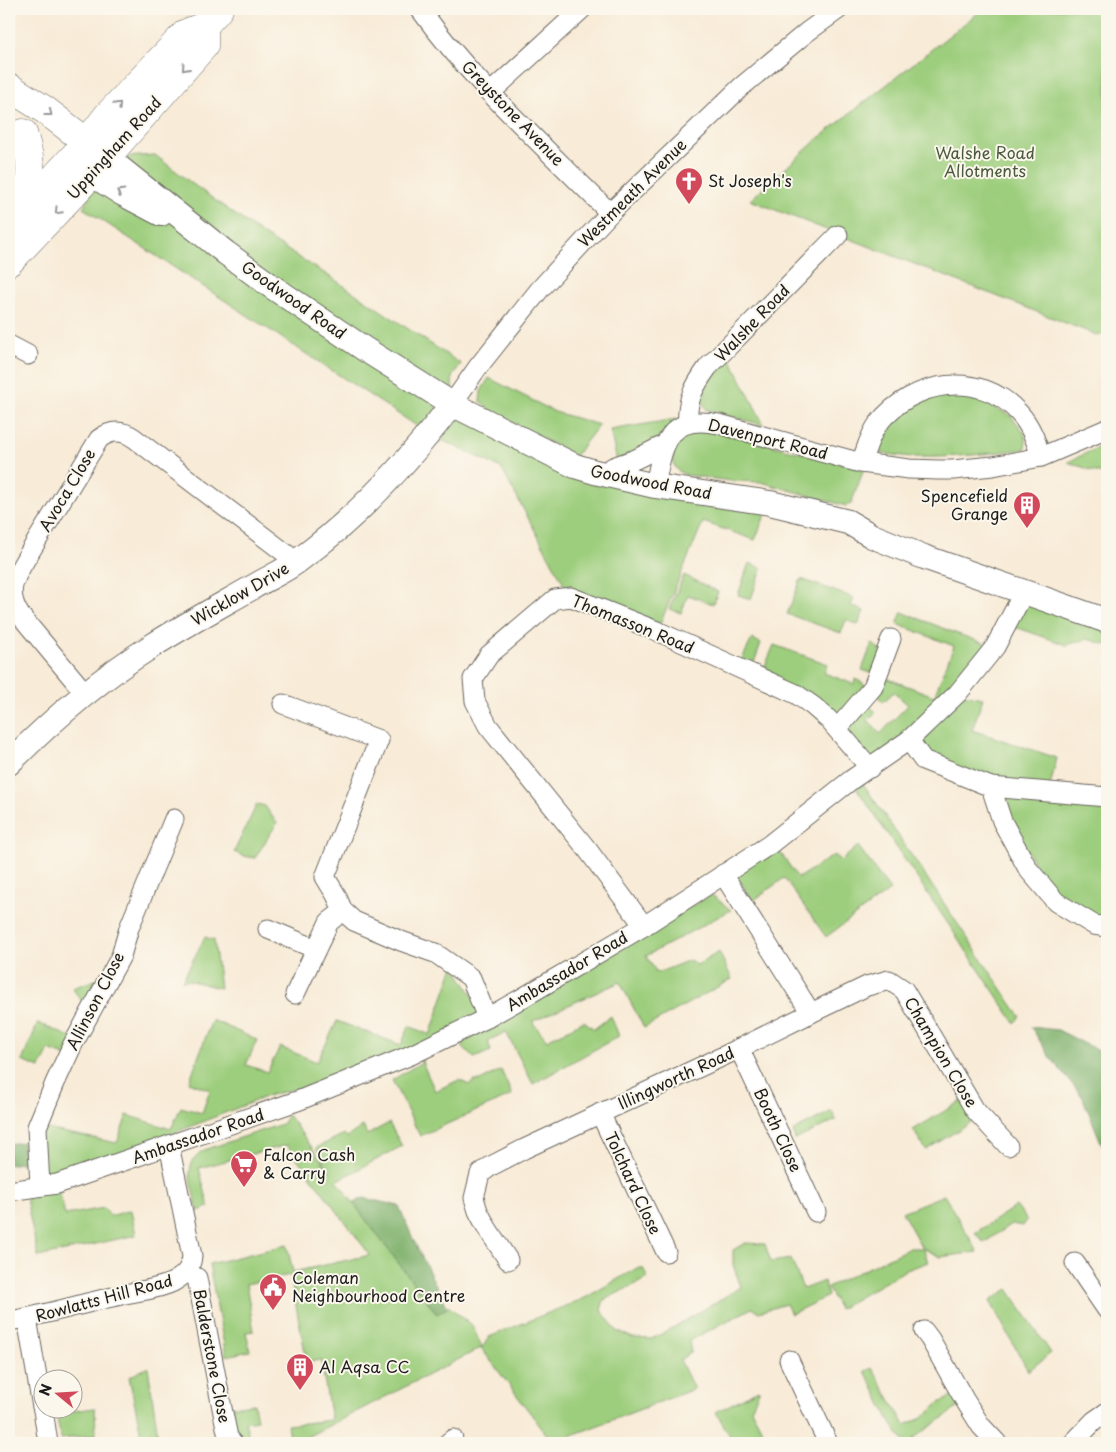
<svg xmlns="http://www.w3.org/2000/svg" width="1116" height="1452" font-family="'Playpen Sans',sans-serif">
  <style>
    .green { fill: #9dce7d; stroke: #5c754c }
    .forest { fill: #7eb16c; stroke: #4d6644 }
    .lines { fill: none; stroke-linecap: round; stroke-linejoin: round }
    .minor-casing { stroke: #69645d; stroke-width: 21 }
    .tertiary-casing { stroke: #69645d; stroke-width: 26 }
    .trunk-casing { stroke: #69645d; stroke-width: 29 }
    .minor { stroke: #fff; stroke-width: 19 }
    .tertiary { stroke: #fff; stroke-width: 24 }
    .trunk { stroke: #fff; stroke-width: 28 }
    .oneway { stroke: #999 }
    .labels { text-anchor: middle; stroke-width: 4; stroke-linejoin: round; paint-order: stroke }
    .street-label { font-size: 16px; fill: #1c1c1c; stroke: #fbf7ec }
    .park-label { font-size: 16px; fill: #495a3e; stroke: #fbf7ec }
    .poi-label { font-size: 16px; fill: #1c1c1c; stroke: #fbf7ec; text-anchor: start }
  </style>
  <rect width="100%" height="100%" fill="#fbf7ec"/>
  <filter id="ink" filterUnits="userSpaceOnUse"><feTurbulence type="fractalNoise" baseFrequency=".02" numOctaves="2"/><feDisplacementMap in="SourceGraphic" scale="10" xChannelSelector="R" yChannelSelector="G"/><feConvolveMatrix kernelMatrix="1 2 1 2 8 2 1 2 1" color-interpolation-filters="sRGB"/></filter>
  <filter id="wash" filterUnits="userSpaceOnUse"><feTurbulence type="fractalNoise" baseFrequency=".0096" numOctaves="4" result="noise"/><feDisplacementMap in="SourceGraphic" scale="20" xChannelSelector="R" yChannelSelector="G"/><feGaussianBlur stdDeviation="1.12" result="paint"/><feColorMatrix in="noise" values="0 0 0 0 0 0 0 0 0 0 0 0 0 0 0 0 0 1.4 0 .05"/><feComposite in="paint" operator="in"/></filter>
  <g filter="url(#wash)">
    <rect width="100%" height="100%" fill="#f8ebd7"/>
    <g class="green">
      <path d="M983,9H1107V331L1099,336L750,200L820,137Z"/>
      <path d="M155,155L194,185L265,236L332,278L461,364L452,377L453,404L570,468L770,503L755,540L703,522L657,631L571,597L501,468L429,434L83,208L109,158Z"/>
      <path d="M727,352L764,425L707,410L694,389Z"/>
      <path d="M489,378L555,412L599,425L575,456L490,410L480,401L481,391Z"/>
      <path d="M945,394L968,395L1010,415L1024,432L1026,441L1025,449C988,454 951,458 913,457C900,456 887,454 875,452L878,436L891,420L925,398Z"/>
      <path d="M682,418L648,449L618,466L610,430Z"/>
      <path d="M700,431L719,432L864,469L851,504L846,506L761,482L731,481L686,475L678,471L674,465L673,459L675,444L681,438L690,434Z"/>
      <path d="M1107,443V476L1068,462Z"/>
      <path d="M749,563L762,568L751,599L738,595Z"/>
      <path d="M684,575L718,592L713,604L688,595L681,613L669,609Z"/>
      <path d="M801,579L854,598L851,606L864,611L858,625L846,620L841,633L787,614Z"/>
      <path d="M1024,592L1107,621V645L1087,639L1067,645L1018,628L1004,629Z"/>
      <path d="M902,612L958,634L995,647L958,693L983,698L972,730L1057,758L1049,790L1100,796L1107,773V925L1056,902L991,787L944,769L909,741L870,768L837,729L760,678L774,645L828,664L824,673L854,684L855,679L863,683L869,692L862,700L876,712L868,720L880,734L908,705L894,692L883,702L877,696L878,675L862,670L872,643L885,655L878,675L934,696L954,646L897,624Z"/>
      <path d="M752,639L761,643L752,668L740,663Z"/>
      <path d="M858,776L1020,1016L1015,1023L851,780Z"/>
      <path d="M257,804L265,806L277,823L255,858L243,856L234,852Z"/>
      <path d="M773,842L798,878L834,855L841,861L858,846L890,890L826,937L784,878L753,901L732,869Z"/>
      <path d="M712,895L731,910L646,956L657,973L690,960L697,965L719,952L732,979L644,1028L620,982L533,1021L534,1024L547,1040L584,1021L594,1029L611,1016L619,1036L533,1084L506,1032L488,1041L491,1051L474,1058L461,1045L524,997Z"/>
      <path d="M205,937L214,940L220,988L187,980L182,981Z"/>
      <path d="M454,966L487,1018L429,1047L422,1062L435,1091L459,1080L469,1085L474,1081H480L501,1070L512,1095L420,1136L392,1080L422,1062L411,1055L361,1074L270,1095L43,1185L57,1184L65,1215L104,1208L110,1216L131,1210L136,1235L38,1257L24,1189L40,1186L37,1127L117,1143L127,1115L171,1129L181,1107L202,1113L210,1090L189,1082L212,1020L257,1040L246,1065L267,1072L280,1047L317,1062L337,1021L401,1045L409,1026L430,1035Z"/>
      <path d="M107,976L89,1010L72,988Z"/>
      <path d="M38,1023L75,1039L67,1057L49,1050L40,1068L22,1061Z"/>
      <path d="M963,1100L976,1119L926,1150L913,1130Z"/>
      <path d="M832,1111L836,1120L795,1140L793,1131Z"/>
      <path d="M288,1115L330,1172L316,1148L344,1134L347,1137L363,1126L367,1135L389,1123L402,1146L337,1181L437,1314L448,1306L472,1325L482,1348L489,1337L585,1298L637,1268H643L648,1278L604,1300L601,1310L617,1331L633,1338L651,1339L666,1332L741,1287L733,1265V1250L745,1243L765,1244L771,1262L791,1259L803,1289L824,1281L828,1296L791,1314L786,1304L759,1312L752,1308L689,1341L691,1352L680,1360L694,1389L567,1437L556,1443H553L481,1348L295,1443H258L289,1438L287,1425L331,1420L321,1360L307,1362L290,1275L246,1284L254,1331L246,1332L250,1351L226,1356L209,1264L287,1245L293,1272L370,1255L287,1145L199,1168L209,1207L198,1211C193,1189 180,1163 204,1150L282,1124Z"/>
      <path d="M944,1195L978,1252L940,1257L923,1248L928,1262L904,1271L839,1309L827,1287L910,1248H922L902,1212Z"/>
      <path d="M1016,1206L1027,1220L1023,1226L1011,1224L984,1243L975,1233Z"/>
      <path d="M1008,1289L1051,1353L1028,1371L990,1301Z"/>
      <path d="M148,1367L159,1443H143L129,1377Z"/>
      <path d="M872,1368L905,1425L922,1418L932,1410L936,1405L960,1392L966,1402L914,1438L918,1443H905L892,1425L865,1371Z"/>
      <path d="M760,1389L751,1409L769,1443H734L716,1412Z"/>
      <path d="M254,1404L257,1420L245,1422L251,1443H233L222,1408Z"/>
      <path d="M95,1408L96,1435L61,1439L56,1413Z"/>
    </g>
    <g class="forest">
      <path d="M1031,1027L1058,1030L1107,1055V1157L1082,1096L1050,1057Z"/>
      <path d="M23,1142L25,1162L9,1165V1144Z"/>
      <path d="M364,1198L399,1206L414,1241L447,1308L437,1314L353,1203Z"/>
    </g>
  </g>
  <g filter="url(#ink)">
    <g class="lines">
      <g class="minor-casing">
        <g id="minor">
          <path d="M420,9C474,84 545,147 610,213"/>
          <path d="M490,93L582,9"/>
          <path d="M9,345L28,355"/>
          <path d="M452,404L478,367L540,289L610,213L741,87L807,32L839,9"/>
          <path d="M688,422C686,400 695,385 708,367L838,235"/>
          <path d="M861,463C866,450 870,434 878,424C912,380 980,369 1019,413C1031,426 1036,441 1041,457"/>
          <path d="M602,474L613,467L636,459L664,445"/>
          <path d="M655,486C663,445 667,413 719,424L861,463L909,469L939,470H953L993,466L1041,457L1107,429"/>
          <path d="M85,693L20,615C6,593 13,580 25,560L99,439C111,430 122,430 134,438L297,562"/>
          <path d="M283,704L379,740L325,877L336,895L343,911L354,921L401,941L435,953L471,978L487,1018"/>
          <path d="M837,729L873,687L891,639"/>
          <path d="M909,740L923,760L991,787L1107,797"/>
          <path d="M991,787L1002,821L1028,869L1056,902L1094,925L1107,927"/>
          <path d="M644,926L587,849L488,726L475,701L473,679L489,655L555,599L571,597L657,631L796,694L813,706L828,719L870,768"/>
          <path d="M268,929L316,949"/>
          <path d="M295,994L329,922L343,911"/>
          <path d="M811,1013L867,986L889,980L904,990L975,1110L1008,1146"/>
          <path d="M739,1048L816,1212"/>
          <path d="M600,1113L666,1252"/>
          <path d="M40,1186L37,1127L55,1083L72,1046L121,956L129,928L174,819"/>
          <path d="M9,1191L57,1184L300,1100L411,1055L487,1018L524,997L644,926L769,845L851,780L909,740L958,693L995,647L1024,592"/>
          <path d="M508,1260L487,1228L478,1211L474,1198L480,1174L491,1166L524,1149L730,1053L811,1013L723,874"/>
          <path d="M1075,1263L1107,1310"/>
          <path d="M187,1272L197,1278L222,1408L228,1437L233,1443"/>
          <path d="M27,1318L42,1407"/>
          <path d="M9,1321C47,1315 83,1303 121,1295C137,1291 157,1290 173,1282C184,1276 191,1269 192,1256L169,1145"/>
          <path d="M924,1331L930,1339L964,1399L981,1426L997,1443"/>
          <path d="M789,1360L828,1443"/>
          <path d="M43,1410L48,1443"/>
          <path d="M448,1443L453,1439"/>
          <path d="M1073,1443L1094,1421L1107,1412"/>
        </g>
      </g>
      <g class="tertiary-casing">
        <g id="tertiary">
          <path d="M106,157L226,253L271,286L366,350L452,404L575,466L595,472L655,486L770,503L848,522L872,536L924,557L1107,621"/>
          <path d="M75,164L123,194L161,214"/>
          <path d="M9,763C53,719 99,679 152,646C185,625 220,606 253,587C268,578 285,571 299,560C358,517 408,462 452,404"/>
        </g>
      </g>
      <g class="trunk-casing">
        <g id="trunk">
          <path d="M9,87L45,110L101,153"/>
          <path d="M17,210C34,181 33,164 23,133"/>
          <path d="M9,227L87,142L107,116L186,33L204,26L219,9"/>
          <path d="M9,262L91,175L204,46V26"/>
        </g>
      </g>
      <use href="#minor" class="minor"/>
      <use href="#tertiary" class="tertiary"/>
      <use href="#trunk" class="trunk"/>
    </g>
    <defs><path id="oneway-chevron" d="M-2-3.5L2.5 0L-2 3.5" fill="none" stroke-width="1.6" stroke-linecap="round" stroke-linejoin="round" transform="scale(1.25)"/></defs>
    <g class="oneway">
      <use href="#oneway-chevron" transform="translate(185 68) rotate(132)"/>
      <use href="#oneway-chevron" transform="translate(118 105) rotate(-47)"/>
      <use href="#oneway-chevron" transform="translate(49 113) rotate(38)"/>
      <use href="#oneway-chevron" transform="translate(120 192) rotate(-150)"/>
      <use href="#oneway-chevron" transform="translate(58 211) rotate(133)"/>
    </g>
  </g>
  <defs>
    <g id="church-pin" transform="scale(1.4375)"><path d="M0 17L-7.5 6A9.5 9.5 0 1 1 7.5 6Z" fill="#d1495b" stroke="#fbf7ec"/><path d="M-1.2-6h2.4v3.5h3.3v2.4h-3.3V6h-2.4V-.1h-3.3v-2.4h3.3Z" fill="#fff"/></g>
    <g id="building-pin" transform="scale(1.4375)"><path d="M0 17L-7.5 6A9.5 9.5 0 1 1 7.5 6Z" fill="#d1495b" stroke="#fbf7ec"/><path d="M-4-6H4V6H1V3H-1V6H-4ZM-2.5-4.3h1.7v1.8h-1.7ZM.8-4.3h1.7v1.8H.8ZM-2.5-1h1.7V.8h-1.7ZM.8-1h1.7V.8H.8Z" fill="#fff"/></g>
    <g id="supermarket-pin" transform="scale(1.4375)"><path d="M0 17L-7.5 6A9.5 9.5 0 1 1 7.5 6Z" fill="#d1495b" stroke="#fbf7ec"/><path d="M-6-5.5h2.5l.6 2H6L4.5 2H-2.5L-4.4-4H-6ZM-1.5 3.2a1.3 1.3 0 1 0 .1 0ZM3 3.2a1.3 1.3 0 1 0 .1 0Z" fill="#fff"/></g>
    <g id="civic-pin" transform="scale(1.4375)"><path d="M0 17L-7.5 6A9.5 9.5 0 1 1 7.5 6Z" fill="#d1495b" stroke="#fbf7ec"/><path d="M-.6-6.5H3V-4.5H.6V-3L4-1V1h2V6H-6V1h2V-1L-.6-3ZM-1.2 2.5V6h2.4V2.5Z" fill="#fff"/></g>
  </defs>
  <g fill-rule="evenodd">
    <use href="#church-pin" x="689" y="181"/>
    <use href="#building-pin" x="1027" y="505"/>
    <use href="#supermarket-pin" x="244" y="1164"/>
    <use href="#civic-pin" x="273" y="1287"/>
    <use href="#building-pin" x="300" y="1367"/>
  </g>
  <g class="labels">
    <g class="street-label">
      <text transform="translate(513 113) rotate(46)" y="6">Greystone Avenue</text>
      <text transform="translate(114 148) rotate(-48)" y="6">Uppingham Road</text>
      <text transform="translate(632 193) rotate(-45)" y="6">Westmeath Avenue</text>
      <text transform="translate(294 300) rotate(35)" y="6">Goodwood Road</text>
      <text transform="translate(752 323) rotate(-46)" y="6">Walshe Road</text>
      <text transform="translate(768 439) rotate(14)" y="6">Davenport Road</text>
      <text transform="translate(651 482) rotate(11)" y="6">Goodwood Road</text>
      <text transform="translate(67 490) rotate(-59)" y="6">Avoca Close</text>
      <text transform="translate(240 594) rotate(-30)" y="6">Wicklow Drive</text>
      <text transform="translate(633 624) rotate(22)" y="6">Thomasson Road</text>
      <text transform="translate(567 971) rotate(-31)" y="6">Ambassador Road</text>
      <text transform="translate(95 1001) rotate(-63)" y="6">Allinson Close</text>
      <text transform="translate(941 1052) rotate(59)" y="6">Champion Close</text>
      <text transform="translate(676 1078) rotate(-25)" y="6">Illingworth Road</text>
      <text transform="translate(778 1130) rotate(65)" y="6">Booth Close</text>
      <text transform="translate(198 1136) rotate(-19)" y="6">Ambassador Road</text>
      <text transform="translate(633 1183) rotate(65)" y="6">Tolchard Close</text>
      <text transform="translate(104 1298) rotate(-15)" y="6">Rowlatts Hill Road</text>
      <text transform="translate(212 1356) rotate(79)" y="6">Balderstone Close</text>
    </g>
    <g class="park-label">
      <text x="985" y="159">Walshe Road<tspan x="985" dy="18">Allotments</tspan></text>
    </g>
    <g class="poi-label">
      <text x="708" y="187">St Joseph's</text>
      <text x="1008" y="502" text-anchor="end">Spencefield<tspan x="1008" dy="18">Grange</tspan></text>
      <text x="263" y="1161">Falcon Cash<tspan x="263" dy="18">&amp; Carry</tspan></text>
      <text x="292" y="1284">Coleman<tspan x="292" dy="18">Neighbourhood Centre</tspan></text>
      <text x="319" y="1373">Al Aqsa CC</text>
    </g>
  </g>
  <rect width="1116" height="1452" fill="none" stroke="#fbf7ec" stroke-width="30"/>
  <g transform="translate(58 1394) rotate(288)"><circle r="24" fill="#fbf7ec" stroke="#a29f99"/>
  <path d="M0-4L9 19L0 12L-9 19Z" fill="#d1495b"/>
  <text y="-8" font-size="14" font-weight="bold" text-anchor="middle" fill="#1c1c1c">N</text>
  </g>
</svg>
